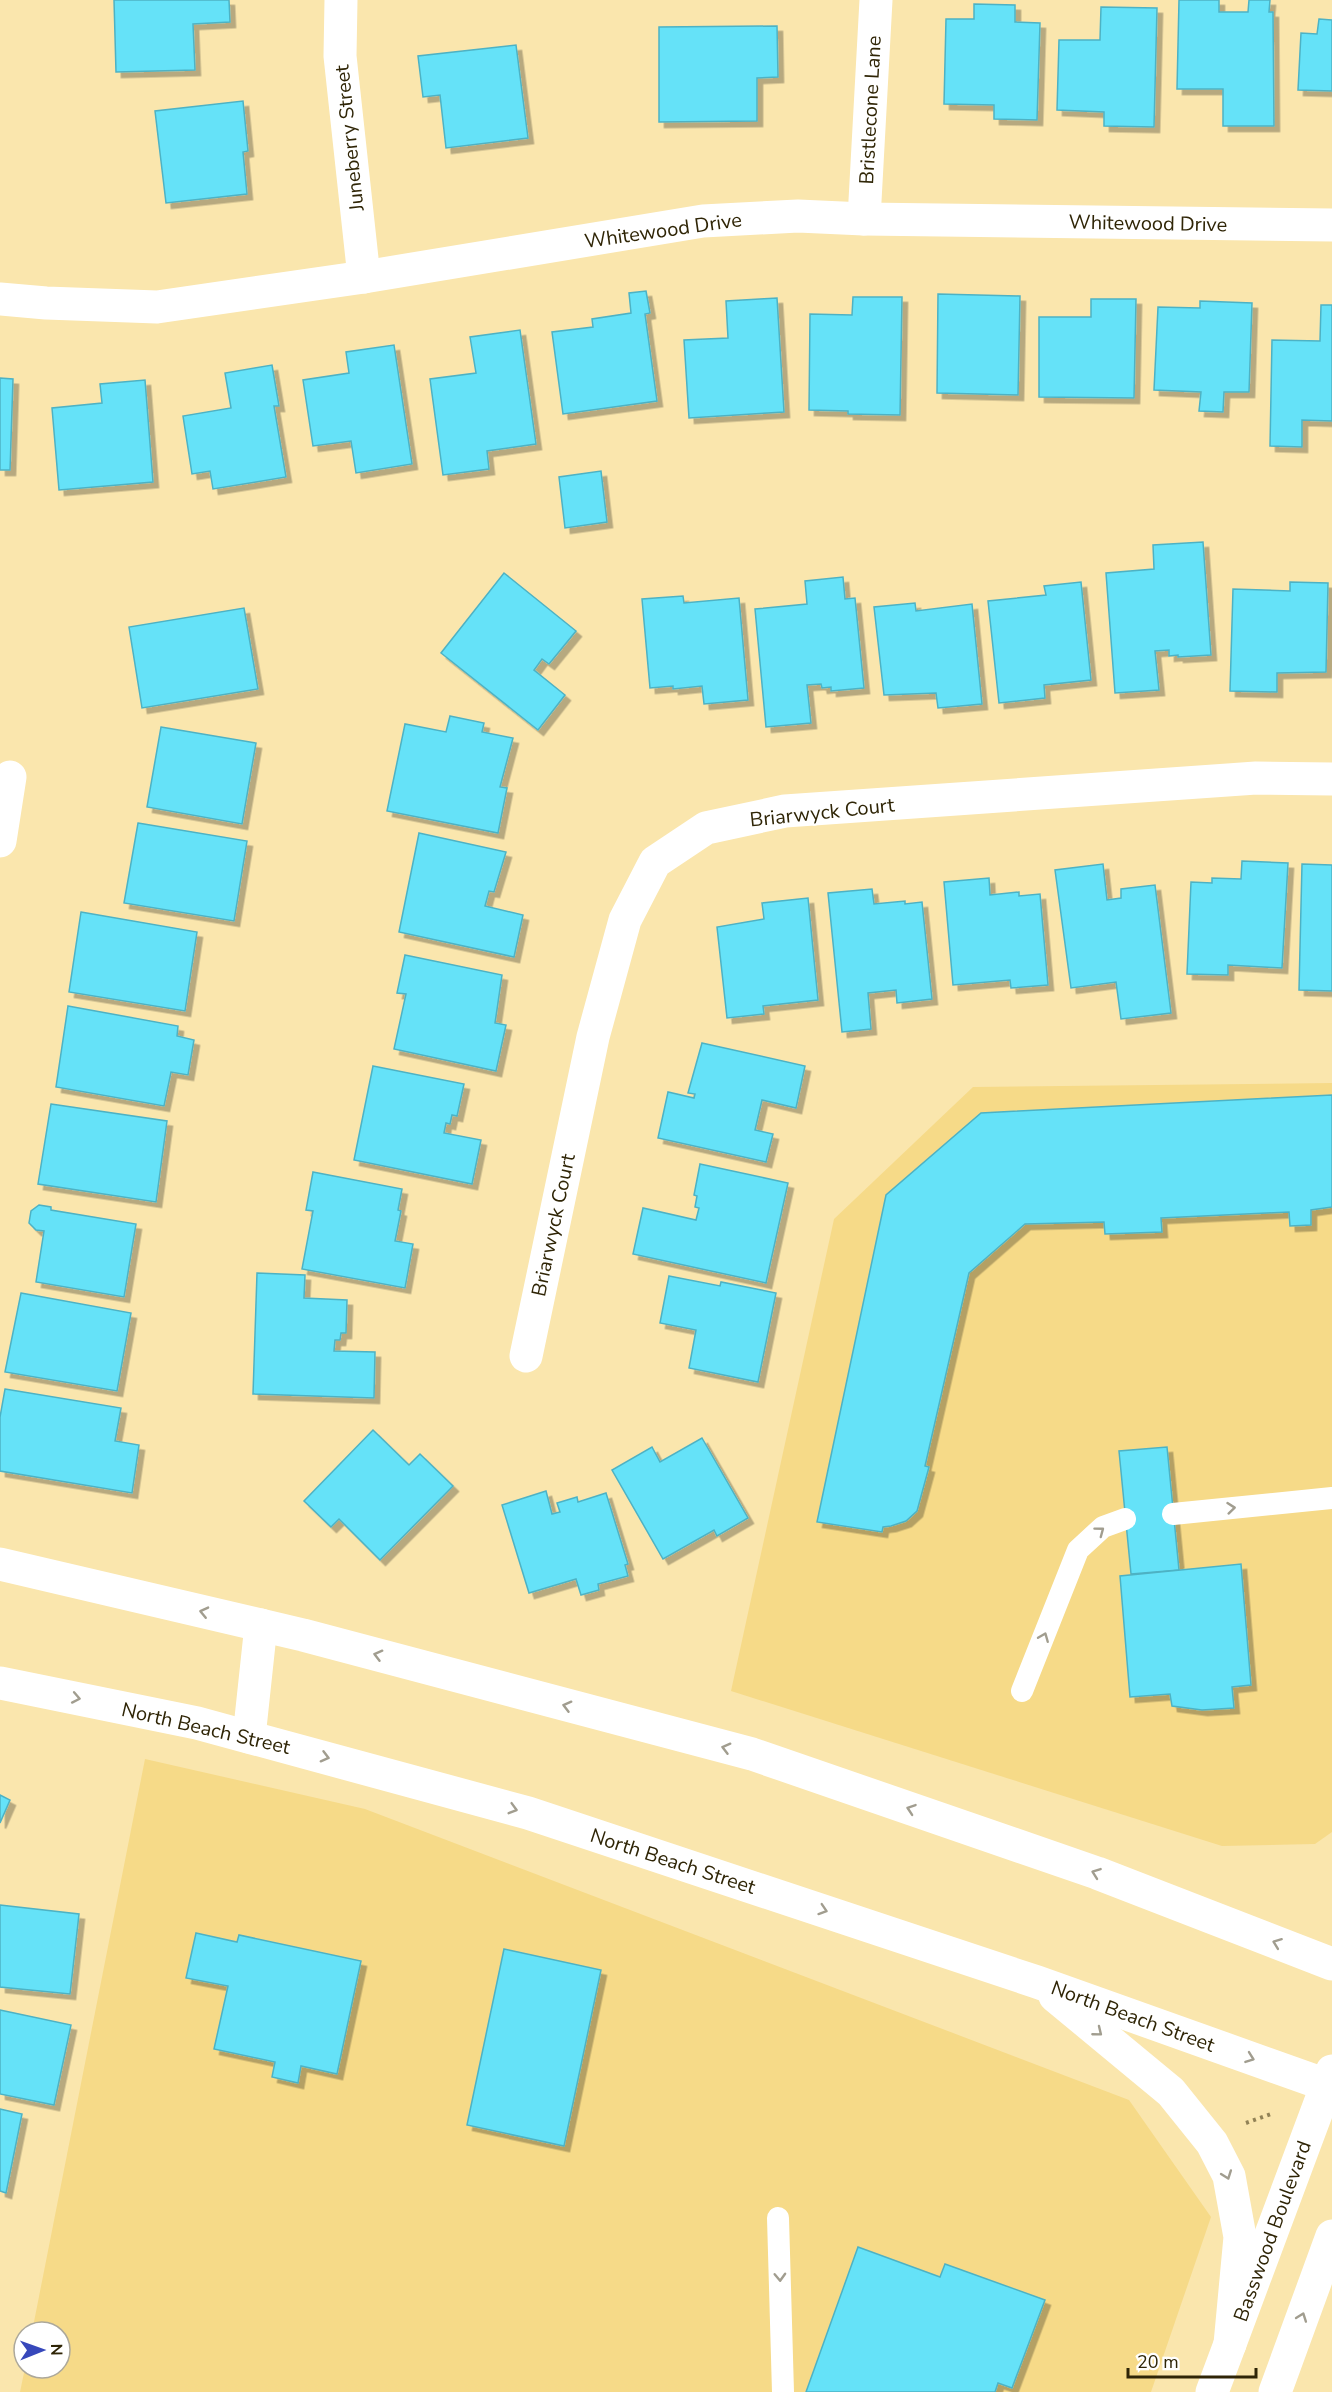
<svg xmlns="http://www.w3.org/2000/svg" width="1332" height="2392" font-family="'Nunito Sans',sans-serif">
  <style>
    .built { fill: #f6da88 }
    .building { fill: #65e2f8; stroke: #4eb2c4; stroke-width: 1.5; filter: url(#shadow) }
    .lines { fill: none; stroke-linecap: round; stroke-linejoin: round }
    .path { stroke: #918256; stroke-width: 4; stroke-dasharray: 3 4.5; stroke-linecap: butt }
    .service { stroke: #fff; stroke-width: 22 }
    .minor { stroke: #fff; stroke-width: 33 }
    .secondary { stroke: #fff; stroke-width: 33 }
    .oneway { stroke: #a19d8f }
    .labels { text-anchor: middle; stroke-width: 4.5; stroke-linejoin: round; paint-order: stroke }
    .street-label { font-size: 20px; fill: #2f2506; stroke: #fff }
  </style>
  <defs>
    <filter id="shadow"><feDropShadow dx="5.5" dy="5.5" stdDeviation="0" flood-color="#0004"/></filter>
  </defs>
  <rect width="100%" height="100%" fill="#fae6ad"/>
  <g class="built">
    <path d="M1332,1083V1832L1315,1844L1222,1846L731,1691L834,1219L973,1087Z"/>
    <path d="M145,1759L365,1809L1129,2100L1211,2217L1151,2392H20L25,2368H60V2332H32Z"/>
  </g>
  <g class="building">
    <path d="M114,0H229L230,22L193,24L195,70L116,72Z"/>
    <path d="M1179,0H1219V12H1248L1249,0H1270L1269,12H1273L1274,126H1223V89H1177Z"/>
    <path d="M974,4L1015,5V22L1040,23L1037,120L994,119V105L944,104L946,19H974Z"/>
    <path d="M1101,7L1157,8L1154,127L1104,126V112L1057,110L1059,40H1100Z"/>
    <path d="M1319,19L1332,20V91L1298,90L1301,33L1317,34Z"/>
    <path d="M777,26L778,77L757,78V121L659,122V27Z"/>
    <path d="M516,45L528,138L446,148L440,95L423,97L418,56Z"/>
    <path d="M243,101L248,151L243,152L247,194L166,203L155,111Z"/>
    <path d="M646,291L650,313L645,314L657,401L563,414L552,332L593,327L592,319L631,313L629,293Z"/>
    <path d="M938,294L1020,296L1018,395L937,393Z"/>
    <path d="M853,297H902L900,415L848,414V411L809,410L810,314L852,315Z"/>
    <path d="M777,298L784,412L689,418L684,340L728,338L726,301Z"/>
    <path d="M1091,299H1136L1134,398L1039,397V317H1091Z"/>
    <path d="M1200,301L1252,303L1249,392H1224L1223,412L1199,411L1201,392L1154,390L1158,307L1200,308Z"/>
    <path d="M1321,305H1332V421L1302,420V447L1270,446L1272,340L1320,341Z"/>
    <path d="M520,330L536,444L487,451L489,469L443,475L430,379L476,373L470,337Z"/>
    <path d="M394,345L412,464L356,473L351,441L313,446L303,380L349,373L346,352Z"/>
    <path d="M272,365L279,406H274L286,477L213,489L210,471L192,474L183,416L231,408L225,373Z"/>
    <path d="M0,378L13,379L10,470H0Z"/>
    <path d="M145,380L153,482L59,490L52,408L102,403L100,384Z"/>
    <path d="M601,471L607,522L565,528L559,477Z"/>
    <path d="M1203,542L1211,655L1178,657V655L1169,656V650L1155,651L1159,690L1115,693L1106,573L1154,569L1153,545Z"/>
    <path d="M504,573L576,631L549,664L542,659L534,670L565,695L538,730L441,653Z"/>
    <path d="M843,577L845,599L855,598L864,688L831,691V687L822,688L821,684L807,685L811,723L766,727L755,609L807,604L805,581Z"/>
    <path d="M1081,582L1091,680L1044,685L1045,698L999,703L988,601L1046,595L1044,586Z"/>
    <path d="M1290,582L1328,583L1326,672L1277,673V692L1230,691L1233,589L1290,591Z"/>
    <path d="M683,596L684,603L739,598L748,700L704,704L702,686L673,689V686L650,688L642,599Z"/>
    <path d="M915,603L916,611L972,604L982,704L938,708L936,693L884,695L874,607Z"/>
    <path d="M244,608L258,689L142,708L129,627Z"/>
    <path d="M450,716L484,723L482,732L513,738L500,787L507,788L498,833L387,811L405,724L446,732Z"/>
    <path d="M161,727L256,743L242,824L147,807Z"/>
    <path d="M138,823L247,841L234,921L124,903Z"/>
    <path d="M419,833L506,852L494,892L489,891L485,906L523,915L514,957L399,932Z"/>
    <path d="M1242,861L1288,863L1282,968L1228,965V975L1187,974L1191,882L1212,883V878L1241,879Z"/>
    <path d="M1103,864L1107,900L1121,898V889L1155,885L1171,1013L1121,1019L1116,982L1071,988L1055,870Z"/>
    <path d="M1302,864L1332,865V991L1299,990Z"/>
    <path d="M989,878L990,895L1019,892V896L1040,894L1048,985L1011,988L1010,980L953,985L944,882Z"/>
    <path d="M872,889L874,904L905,901V904L922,902L932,999L897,1003L896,990L868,993L871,1029L842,1032L828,893Z"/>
    <path d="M808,898L818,1000L763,1006L764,1014L727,1018L717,927L764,919L762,903Z"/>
    <path d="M81,912L197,932L185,1011L69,992Z"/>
    <path d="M405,955L502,975L495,1023L506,1025L496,1071L394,1049L406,994L397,993Z"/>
    <path d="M68,1006L178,1026L177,1036L194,1040L188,1075L171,1072L164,1106L56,1087Z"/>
    <path d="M702,1043L805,1066L796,1108L762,1100L755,1130L773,1134L766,1162L658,1138L668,1092L694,1098L695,1094L688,1093Z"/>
    <path d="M373,1066L464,1084L457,1116L452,1115L450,1124L446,1123L444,1133L481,1140L472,1184L354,1160Z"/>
    <path d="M1332,1095V1207L1311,1210V1225L1290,1226L1289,1212L1161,1218L1162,1232L1105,1234L1104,1222L1025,1224L969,1273L925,1466L929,1467L917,1511L906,1521L891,1526L883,1527L882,1532L817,1522L886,1195L981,1113Z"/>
    <path d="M51,1104L167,1121L156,1202L38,1184Z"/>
    <path d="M700,1164L788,1183L766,1283L633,1254L643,1208L696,1220L699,1208L695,1207L697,1196L694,1195Z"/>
    <path d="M313,1172L402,1189L398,1210L401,1211L395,1241L413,1244L405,1288L302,1269L313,1211L306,1210Z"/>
    <path d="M39,1205L51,1207V1210L136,1224L124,1297L36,1282L44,1231L36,1230L29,1223L31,1211Z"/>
    <path d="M257,1273L305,1275L304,1298L347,1300L346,1333H341L340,1340H335L334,1351L375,1352L374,1398L253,1394Z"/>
    <path d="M669,1276L720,1286L721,1282L776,1293L758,1382L689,1368L696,1330L660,1323Z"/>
    <path d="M21,1293L131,1313L117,1391L5,1372Z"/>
    <path d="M5,1389L121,1408L115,1441L139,1445L132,1493L0,1471V1417Z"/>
    <path d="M373,1430L409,1465L420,1454L453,1486L380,1560L339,1519L331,1527L304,1501Z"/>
    <path d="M702,1438L748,1518L717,1536L714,1530L663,1559L612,1470L652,1447L660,1462Z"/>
    <path d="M1167,1447L1179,1570L1131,1574L1119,1451Z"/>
    <path d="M546,1491L552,1514L560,1512L557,1503L577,1497L578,1502L606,1493L628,1564L625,1565L628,1576L598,1584L599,1590L581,1595L576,1579L529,1593L502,1505Z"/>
    <path d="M1241,1564L1251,1685L1232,1687L1234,1708L1202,1710L1172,1706L1170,1694L1130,1697L1120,1576Z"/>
    <path d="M0,1795L10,1800L0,1823Z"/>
    <path d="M0,1905L79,1914L70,1994L0,1987Z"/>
    <path d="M196,1933L237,1942L239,1935L361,1961L337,2074L301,2066L298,2083L272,2077L275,2062L214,2049L228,1986L186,1978Z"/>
    <path d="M504,1949L601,1970L564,2146L467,2125Z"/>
    <path d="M0,2010L71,2025L54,2105L0,2094Z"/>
    <path d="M0,2109L22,2114L6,2193L0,2191Z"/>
    <path d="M858,2247L940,2277L945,2264L1045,2300L1012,2388L998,2383L995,2392H806Z"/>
  </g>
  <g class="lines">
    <path class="path" d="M1246,2123L1274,2113"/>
    <g class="service">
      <path d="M1173,1514L1332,1498"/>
      <path d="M1022,1691L1078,1550L1103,1527L1125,1519"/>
      <path d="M778,2218L783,2392"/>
    </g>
    <g class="minor">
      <path d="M341,0L340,56L364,277"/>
      <path d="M864,219L876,0"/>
      <path d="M0,299L46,303L157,307L364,277L703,221L798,216L864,219L1332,225"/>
      <path d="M0,841L10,777"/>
      <path d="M526,1356L593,1037L625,920L655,862L706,828L785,811L1256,778L1332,779"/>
    </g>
    <g class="secondary">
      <path d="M0,1564L303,1635L752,1754L1097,1873L1332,1964"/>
      <path d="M0,1683L197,1723L528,1813L1037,1982L1332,2087"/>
      <path d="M249,1737L261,1625"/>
      <path d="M1055,1996L1171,2092L1212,2143L1229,2176L1240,2237L1230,2344"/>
      <path d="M1212,2392L1332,2071"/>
      <path d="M1275,2392L1332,2236"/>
    </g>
  </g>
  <defs><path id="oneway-chevron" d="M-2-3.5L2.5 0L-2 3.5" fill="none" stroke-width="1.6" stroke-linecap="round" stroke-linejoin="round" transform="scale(1.5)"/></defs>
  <g class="oneway">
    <use href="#oneway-chevron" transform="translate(1231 1508) rotate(-6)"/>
    <use href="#oneway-chevron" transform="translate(1100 1531) rotate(-37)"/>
    <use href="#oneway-chevron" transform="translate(204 1612) rotate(-167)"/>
    <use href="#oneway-chevron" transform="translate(1044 1637) rotate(-68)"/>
    <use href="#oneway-chevron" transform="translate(378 1655) rotate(-165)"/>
    <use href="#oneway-chevron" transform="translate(76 1698) rotate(11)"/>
    <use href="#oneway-chevron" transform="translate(567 1706) rotate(-165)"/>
    <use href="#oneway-chevron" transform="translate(726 1748) rotate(-165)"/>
    <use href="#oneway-chevron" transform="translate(325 1757) rotate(15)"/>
    <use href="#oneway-chevron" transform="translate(513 1809) rotate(16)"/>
    <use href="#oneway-chevron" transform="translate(911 1809) rotate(-161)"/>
    <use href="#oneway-chevron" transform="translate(1096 1873) rotate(-160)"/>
    <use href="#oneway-chevron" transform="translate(823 1910) rotate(18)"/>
    <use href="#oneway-chevron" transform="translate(1277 1943) rotate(-159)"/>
    <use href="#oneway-chevron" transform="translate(1098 2032) rotate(39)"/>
    <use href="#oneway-chevron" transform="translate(1250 2058) rotate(20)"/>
    <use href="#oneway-chevron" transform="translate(1227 2175) rotate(70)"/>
    <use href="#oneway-chevron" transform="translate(780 2277) rotate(88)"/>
    <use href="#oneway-chevron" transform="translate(1302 2317) rotate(-70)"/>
  </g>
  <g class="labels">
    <g class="street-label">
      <text transform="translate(870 110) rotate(-87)" y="7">Bristlecone Lane</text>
      <text transform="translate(349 138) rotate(-96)" y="7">Juneberry Street</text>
      <text transform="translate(1148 223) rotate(1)" y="7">Whitewood Drive</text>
      <text transform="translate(663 230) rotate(-8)" y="7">Whitewood Drive</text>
      <text transform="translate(822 812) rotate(-6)" y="7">Briarwyck Court</text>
      <text transform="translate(553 1225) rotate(-78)" y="7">Briarwyck Court</text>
      <text transform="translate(206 1728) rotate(13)" y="7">North Beach Street</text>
      <text transform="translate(673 1861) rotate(18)" y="7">North Beach Street</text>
      <text transform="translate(1133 2016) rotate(20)" y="7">North Beach Street</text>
      <text transform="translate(1272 2231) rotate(-70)" y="7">Basswood Boulevard</text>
    </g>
  </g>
  <g transform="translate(42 2350) rotate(89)"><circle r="28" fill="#ffffff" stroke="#aca89b" stroke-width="1.5"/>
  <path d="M0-4.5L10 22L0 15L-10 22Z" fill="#3748bb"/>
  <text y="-9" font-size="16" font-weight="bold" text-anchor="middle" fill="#2f2506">N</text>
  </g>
  <path d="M1128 2368v9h128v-9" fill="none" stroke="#2f2506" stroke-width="3"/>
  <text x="1137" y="2368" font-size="18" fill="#2f2506" stroke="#ffffff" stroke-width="4.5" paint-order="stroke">20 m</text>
</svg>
